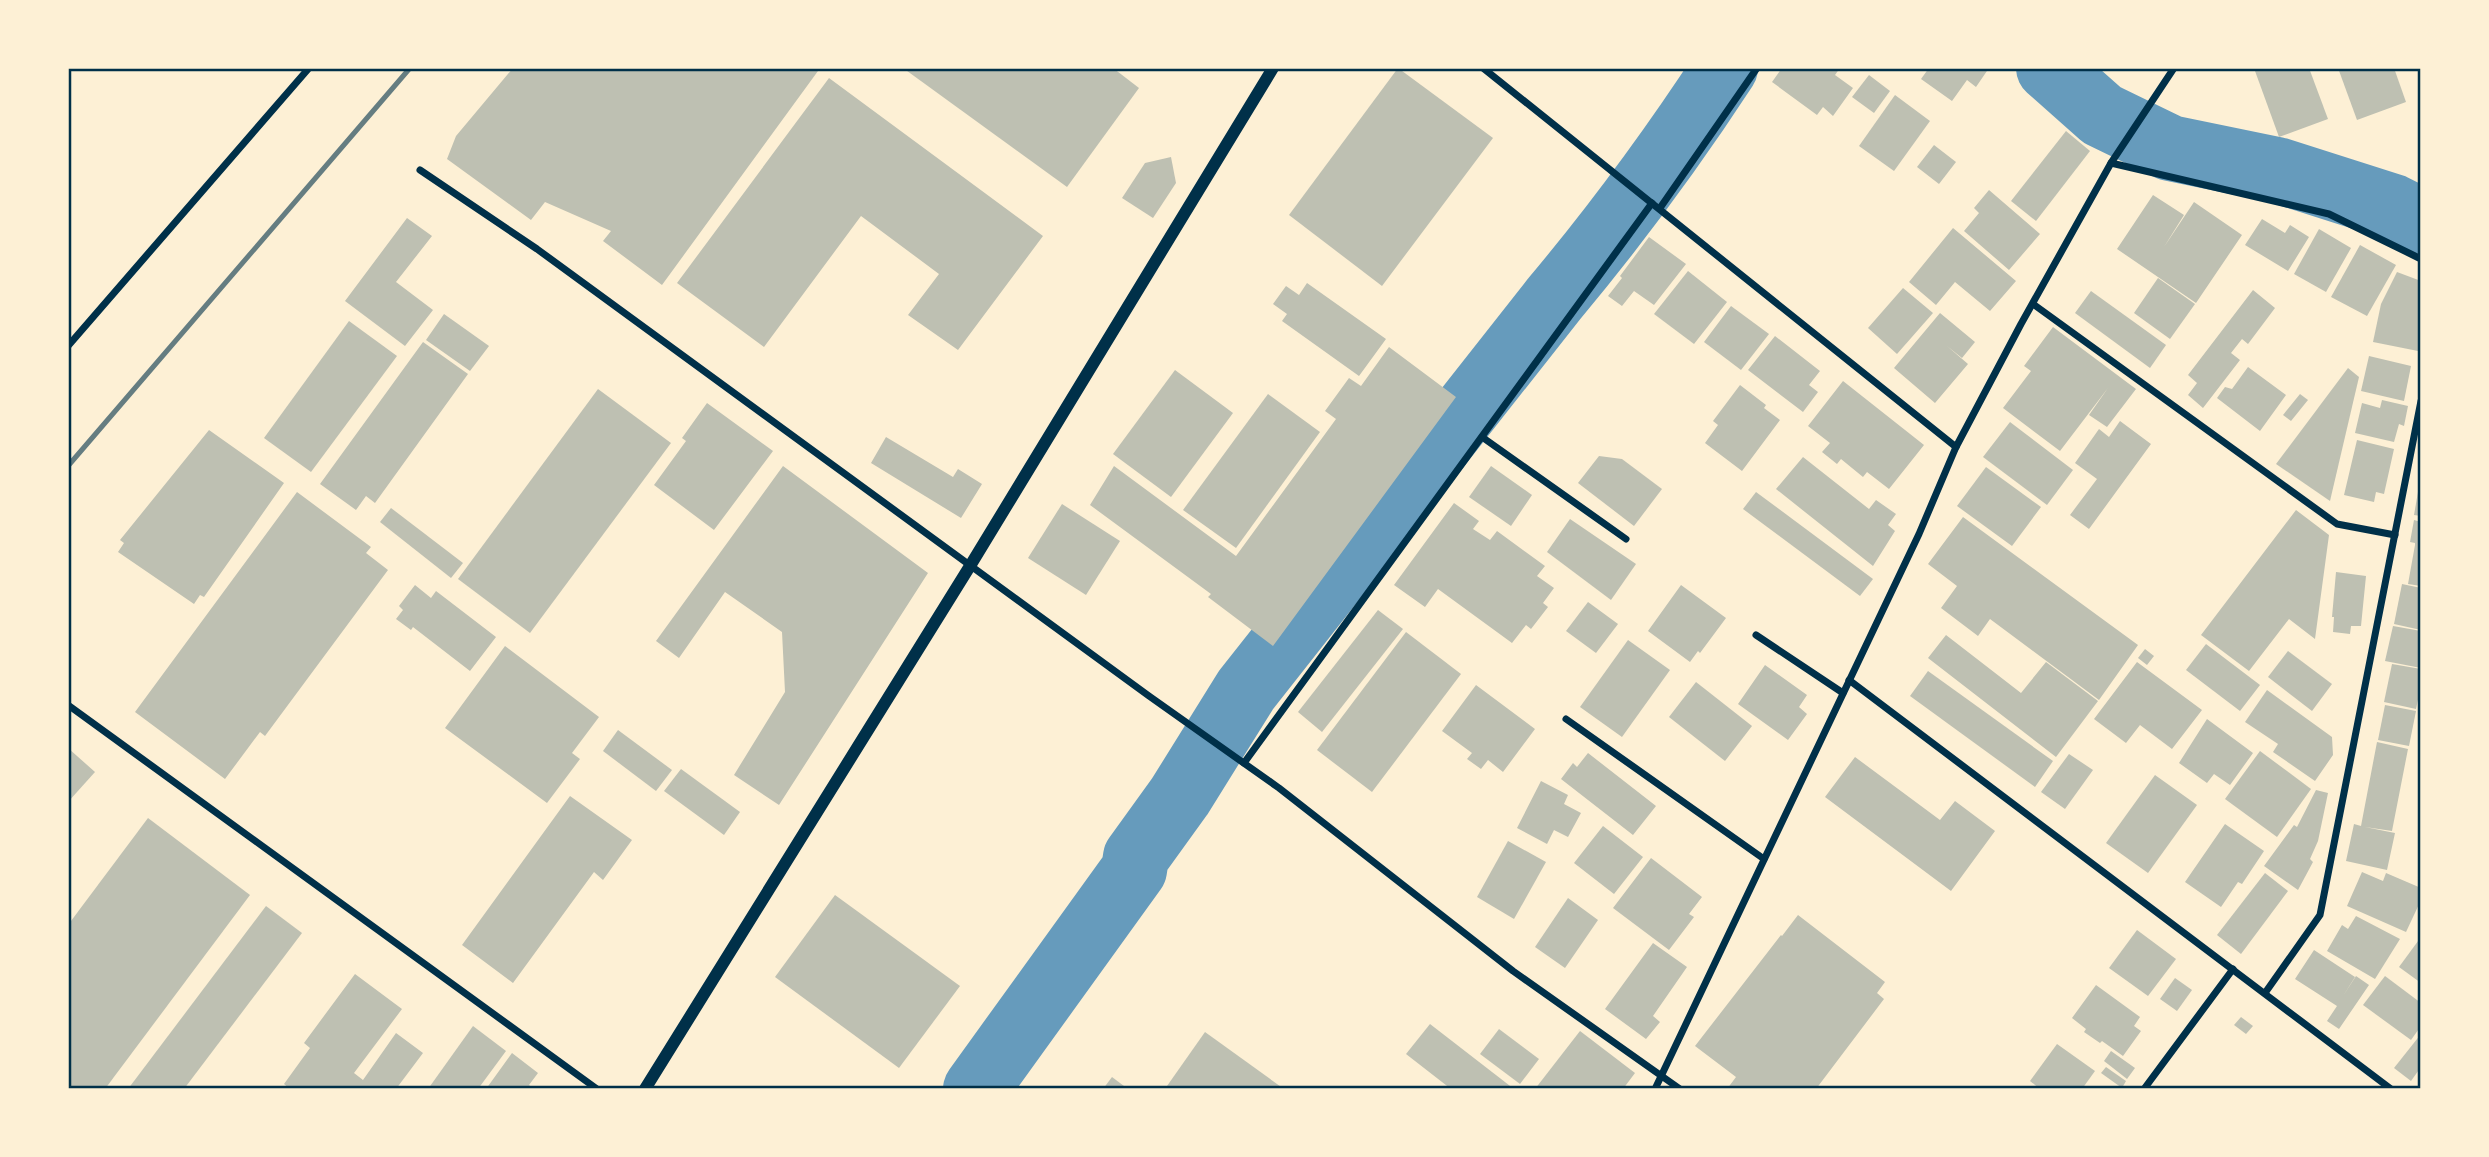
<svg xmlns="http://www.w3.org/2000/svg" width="2489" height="1157" font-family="Rubik,sans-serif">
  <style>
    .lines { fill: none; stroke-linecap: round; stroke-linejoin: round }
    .river { stroke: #669bbc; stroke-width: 66 }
    .building { fill: #bec0b2 }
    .minor { stroke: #003049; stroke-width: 7 }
    .tertiary { stroke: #003049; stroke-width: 12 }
    .rail { stroke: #657d81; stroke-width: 5 }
    .neatline { fill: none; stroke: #003049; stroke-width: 2.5 }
  </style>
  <rect width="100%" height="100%" fill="#fdf0d5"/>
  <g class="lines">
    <g class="river">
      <path d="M2049,68L2102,115L2170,148L2277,170L2393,207L2421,221"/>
      <path d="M976,1089L1134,870L1136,857L1180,796L1246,690L1554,299C1616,225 1672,149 1725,68"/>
    </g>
  </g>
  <g class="building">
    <path d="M513,68H814L818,71L662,285L603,241L611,231L545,202L531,220L447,159L456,136Z"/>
    <path d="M903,68H1113L1139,88L1067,187Z"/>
    <path d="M1398,68L1493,138L1382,286L1289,215Z"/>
    <path d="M1782,68H1840L1835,75L1853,88L1833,116L1823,107L1817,115L1772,82Z"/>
    <path d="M1929,68H1989L1976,87L1967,80L1952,101L1921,79Z"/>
    <path d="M2263,68H2309L2328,119L2279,137L2255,71Z"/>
    <path d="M2338,68H2394L2406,102L2357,120Z"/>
    <path d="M1869,75L1890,91L1874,113L1852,97Z"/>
    <path d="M829,78L1043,236L958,350L908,315L939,274L861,216L764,347L677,283Z"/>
    <path d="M1895,95L1930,121L1894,171L1859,146Z"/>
    <path d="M2066,131L2090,151L2036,221L2011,201Z"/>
    <path d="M1934,145L1956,162L1939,184L1917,167Z"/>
    <path d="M1171,157L1176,183L1153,218L1122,198L1145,163Z"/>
    <path d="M1989,190L2040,234L2009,270L1964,231L1979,213L1974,208Z"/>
    <path d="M2153,195L2184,215L2164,247L2194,202L2242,235L2196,303L2117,249Z"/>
    <path d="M407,218L432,236L396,282L433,310L405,346L345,301Z"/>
    <path d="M2262,219L2285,233L2290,225L2309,237L2288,271L2245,245Z"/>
    <path d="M1953,228L2016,281L1990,311L1955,282L1936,305L1909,282Z"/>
    <path d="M2319,229L2351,248L2326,292L2294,274Z"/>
    <path d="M1649,237L1686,264L1654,305L1634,291L1622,306L1608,296L1622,278L1620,276Z"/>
    <path d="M2360,245L2396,265L2367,316L2331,297Z"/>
    <path d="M1688,271L1727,302L1694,344L1654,314Z"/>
    <path d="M2397,272L2421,281V337L2418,351L2373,342L2381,304Z"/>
    <path d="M2158,278L2195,304L2170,339L2134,313Z"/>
    <path d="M1307,283L1386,339L1359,376L1282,321L1287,314L1273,304L1286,286L1299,295Z"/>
    <path d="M1903,288L1933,313L1897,354L1868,328Z"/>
    <path d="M2253,290L2275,308L2248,344L2242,339L2231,353L2240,360L2203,408L2188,395L2197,383L2188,375Z"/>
    <path d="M2091,291L2166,345L2150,368L2075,313Z"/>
    <path d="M1731,306L1769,334L1741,370L1704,342Z"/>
    <path d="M1940,313L1975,342L1962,358L1947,346L1968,364L1935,403L1894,368Z"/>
    <path d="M444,314L489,346L470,371L426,340Z"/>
    <path d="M349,321L397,356L311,472L264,438Z"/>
    <path d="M2053,327L2136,389L2107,427L2089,415L2108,388L2060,451L2003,408L2031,371L2024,366Z"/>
    <path d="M1775,336L1820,371L1809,385L1818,392L1803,412L1748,370Z"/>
    <path d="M423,342L468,374L375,503L366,496L356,510L320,484Z"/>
    <path d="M1389,347L1456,397L1273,646L1208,597L1211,594L1090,505L1114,466L1236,556L1336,419L1325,411L1349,378L1361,386Z"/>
    <path d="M2369,356L2411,366L2404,401L2361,391Z"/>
    <path d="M2248,367L2286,395L2260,431L2217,398L2225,387L2232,389Z"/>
    <path d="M2348,368L2359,377L2330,501L2276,464Z"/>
    <path d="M1175,370L1233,413L1171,497L1113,454Z"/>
    <path d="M1843,381L1924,445L1889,489L1867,472L1863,477L1841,459L1837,464L1822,452L1830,443L1808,426Z"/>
    <path d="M1740,385L1766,405L1764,408L1780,420L1742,471L1705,443L1718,425L1713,421Z"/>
    <path d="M598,389L671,443L530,633L458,579Z"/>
    <path d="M1268,394L1320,432L1236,548L1183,510Z"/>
    <path d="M2300,394L2308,400L2291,421L2283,415Z"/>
    <path d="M2382,400L2408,406L2404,426L2399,424L2394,442L2355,433L2362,403L2380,408Z"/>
    <path d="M707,403L773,451L714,530L654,485L686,441L682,438Z"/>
    <path d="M2120,421L2151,444L2089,529L2070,515L2097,479L2075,463L2099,429L2109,437Z"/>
    <path d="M2010,422L2073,470L2047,505L1983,457Z"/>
    <path d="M209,430L284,483L204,597L200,595L194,604L118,552L124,543L120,540Z"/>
    <path d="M886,437L953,477L958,469L982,484L961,518L871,463Z"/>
    <path d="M2357,440L2394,449L2384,494L2376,492L2374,502L2344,495Z"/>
    <path d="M1599,456L1622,459L1662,489L1634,526L1578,483Z"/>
    <path d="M1803,457L1869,509L1876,500L1896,514L1888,525L1895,531L1873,566L1776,489Z"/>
    <path d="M783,466L928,573L779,805L734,775L785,692L782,632L725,592L679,658L656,641Z"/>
    <path d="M1491,466L1532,495L1511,526L1469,497Z"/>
    <path d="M1986,467L2041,507L2012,546L1957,506Z"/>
    <path d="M2419,486H2421V516L2414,515Z"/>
    <path d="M297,492L371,547L366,553L388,570L265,736L260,732L225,779L135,712Z"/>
    <path d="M1756,492L1873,579L1860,596L1743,509Z"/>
    <path d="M1454,503L1479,521L1473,529L1490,540L1497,531L1545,566L1537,576L1554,588L1543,603L1548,607L1531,629L1526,625L1512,643L1438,589L1425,607L1394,585Z"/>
    <path d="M1062,504L1120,541L1086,595L1028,558Z"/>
    <path d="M391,508L463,563L451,578L380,522Z"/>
    <path d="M2296,510L2329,535L2315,639L2289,619L2249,671L2201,635Z"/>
    <path d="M1963,517L2138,645L2099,700L1990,619L1978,636L1941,608L1957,586L1928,564Z"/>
    <path d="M1570,519L1636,564L1611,600L1547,552Z"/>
    <path d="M2414,520L2421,522V586L2408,584L2415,545V543L2410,542Z"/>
    <path d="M2336,572L2366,576L2361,626H2351L2350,634L2333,632L2334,617H2332Z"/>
    <path d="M2402,584L2421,588V630L2394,624Z"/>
    <path d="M415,585L431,598L436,591L496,637L470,671L413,627L411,630L396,619L403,610L399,606Z"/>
    <path d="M1681,585L1726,618L1700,653L1698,651L1690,662L1648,631Z"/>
    <path d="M1588,602L1618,624L1596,653L1566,631Z"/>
    <path d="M1378,610L1403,629L1322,732L1298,712Z"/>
    <path d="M2393,626L2421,631V668L2385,661Z"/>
    <path d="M1406,632L1461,674L1372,792L1317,750Z"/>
    <path d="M1946,635L2021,693L2046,662L2098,701L2056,757L1928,658Z"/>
    <path d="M1628,640L1670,670L1622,737L1580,707Z"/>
    <path d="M2206,644L2260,685L2240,711L2186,670Z"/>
    <path d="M505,646L599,717L572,753L580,759L547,803L445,728Z"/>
    <path d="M2145,649L2154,656L2147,665L2138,658Z"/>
    <path d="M2288,651L2332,684L2312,711L2268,677Z"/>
    <path d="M2137,662L2202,710L2172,749L2140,725L2126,743L2094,719Z"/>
    <path d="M2392,664L2421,669V685L2416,709L2384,702Z"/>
    <path d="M1765,665L1807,695L1799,707L1807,714L1788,740L1738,704Z"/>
    <path d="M1928,671L2053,761L2035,787L1910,696Z"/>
    <path d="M1696,682L1752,726L1725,761L1669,717Z"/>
    <path d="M1476,685L1535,729L1503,772L1488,760L1481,769L1467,759L1472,753L1442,731Z"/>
    <path d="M2267,690L2332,737L2333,755L2315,781L2273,752L2278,744L2245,722Z"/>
    <path d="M2385,705L2416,711L2409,746L2378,740Z"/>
    <path d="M2207,719L2253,753L2230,785L2214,774L2207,783L2179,763Z"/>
    <path d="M618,730L672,770L656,791L603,751Z"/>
    <path d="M2377,742L2408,749L2392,831L2365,827L2395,833L2387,870L2346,861L2354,824L2361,826Z"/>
    <path d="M68,748L95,772L68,802Z"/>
    <path d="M2260,751L2311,789L2277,837L2225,799Z"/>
    <path d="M1588,753L1656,806L1633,835L1561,779L1573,763L1577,767Z"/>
    <path d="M2069,754L2093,770L2065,809L2041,792Z"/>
    <path d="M1855,757L1940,820L1955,801L1995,831L1951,891L1825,797Z"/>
    <path d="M681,769L740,812L724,835L664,791Z"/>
    <path d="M2155,775L2197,805L2148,873L2106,843Z"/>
    <path d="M1541,781L1568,795L1564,804L1581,813L1568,837L1554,830L1547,844L1517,828Z"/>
    <path d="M2316,790L2328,793L2318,841L2310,859L2313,862L2298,890L2264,866L2294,825L2297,827Z"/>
    <path d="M570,796L632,840L603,880L594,872L513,983L462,945Z"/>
    <path d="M148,818L250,895L105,1089H68V925Z"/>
    <path d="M2225,824L2264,851L2242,884L2238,882L2221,907L2185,882Z"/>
    <path d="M1603,826L1643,857L1614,894L1574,863Z"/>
    <path d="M1508,841L1546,862L1514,919L1477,897Z"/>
    <path d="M1651,858L1702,897L1689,914L1694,917L1669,950L1613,908Z"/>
    <path d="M2362,872L2383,881L2386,873L2421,888V900L2406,932L2347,906Z"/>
    <path d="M2265,873L2288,891L2241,954L2217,935Z"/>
    <path d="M835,895L960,986L899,1068L775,977Z"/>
    <path d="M1568,898L1598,920L1565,968L1535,947Z"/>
    <path d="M266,906L302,933L184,1089H128Z"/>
    <path d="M1798,915L1885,982L1877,993L1884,999L1816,1089H1727L1736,1077L1695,1046L1781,935L1782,936Z"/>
    <path d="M2356,916L2400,939L2375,979L2327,951L2342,925L2348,929Z"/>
    <path d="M2137,930L2176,959L2148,996L2109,968Z"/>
    <path d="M2421,937V983L2399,967Z"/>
    <path d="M1653,943L1687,967L1653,1016L1660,1022L1646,1039L1605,1009Z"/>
    <path d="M2314,950L2355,977L2343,996L2356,976L2369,985L2339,1029L2327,1021L2337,1006L2295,979Z"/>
    <path d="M355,974L402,1009L354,1073L363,1080L396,1033L423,1053L396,1089H290L284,1084L310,1048L304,1043Z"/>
    <path d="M2385,976L2421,1003V1026L2411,1040L2363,1005Z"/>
    <path d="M2175,978L2192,990L2177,1011L2160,999Z"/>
    <path d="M2096,985L2140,1017L2134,1026L2141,1031L2123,1056L2102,1041L2100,1043L2084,1032L2086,1029L2072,1018Z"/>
    <path d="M2241,1017L2253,1026L2246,1034L2234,1025Z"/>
    <path d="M1430,1024L1514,1089H1451L1406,1054Z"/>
    <path d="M473,1026L506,1051L478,1089H428Z"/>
    <path d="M1499,1029L1539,1059L1520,1084L1480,1054Z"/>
    <path d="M1580,1031L1635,1073L1623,1089H1535Z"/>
    <path d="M1205,1032L1284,1089H1170L1167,1086Z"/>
    <path d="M2421,1034V1067L2411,1081L2394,1068Z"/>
    <path d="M2057,1044L2095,1071L2082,1089H2040L2030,1081Z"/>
    <path d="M2111,1051L2135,1068L2127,1079L2104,1061Z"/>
    <path d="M512,1053L538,1073L529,1085L534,1089H486Z"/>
    <path d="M2106,1067L2126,1081L2122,1088L2101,1073Z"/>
    <path d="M1112,1077L1128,1089H1103Z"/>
  </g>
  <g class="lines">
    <g class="minor">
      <path d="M1483,68L1956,447"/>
      <path d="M2111,163L2329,214L2421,259"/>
      <path d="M420,170L537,249L1149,696L1279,788L1513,971L1680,1089"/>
      <path d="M1660,208L1757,68"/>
      <path d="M2033,304L2337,524L2395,535"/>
      <path d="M68,346L309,68"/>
      <path d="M1482,437L1626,539"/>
      <path d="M1756,635L1843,693"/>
      <path d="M1849,680L2391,1089"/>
      <path d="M68,705L597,1089"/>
      <path d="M1566,719L1764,859"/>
      <path d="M1244,763L1652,203"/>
      <path d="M2265,993L2320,915L2421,401"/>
      <path d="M1655,1089L1919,534L1956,447L2021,324L2111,163L2174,68"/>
      <path d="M2144,1089L2233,969"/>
    </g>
    <path class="tertiary" d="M645,1089L970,566L1273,68"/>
    <path class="rail" d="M68,466L410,68"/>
  </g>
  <rect width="2489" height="1157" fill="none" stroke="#fdf0d5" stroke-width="140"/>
  <rect x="70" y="70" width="2349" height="1017" class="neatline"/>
</svg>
